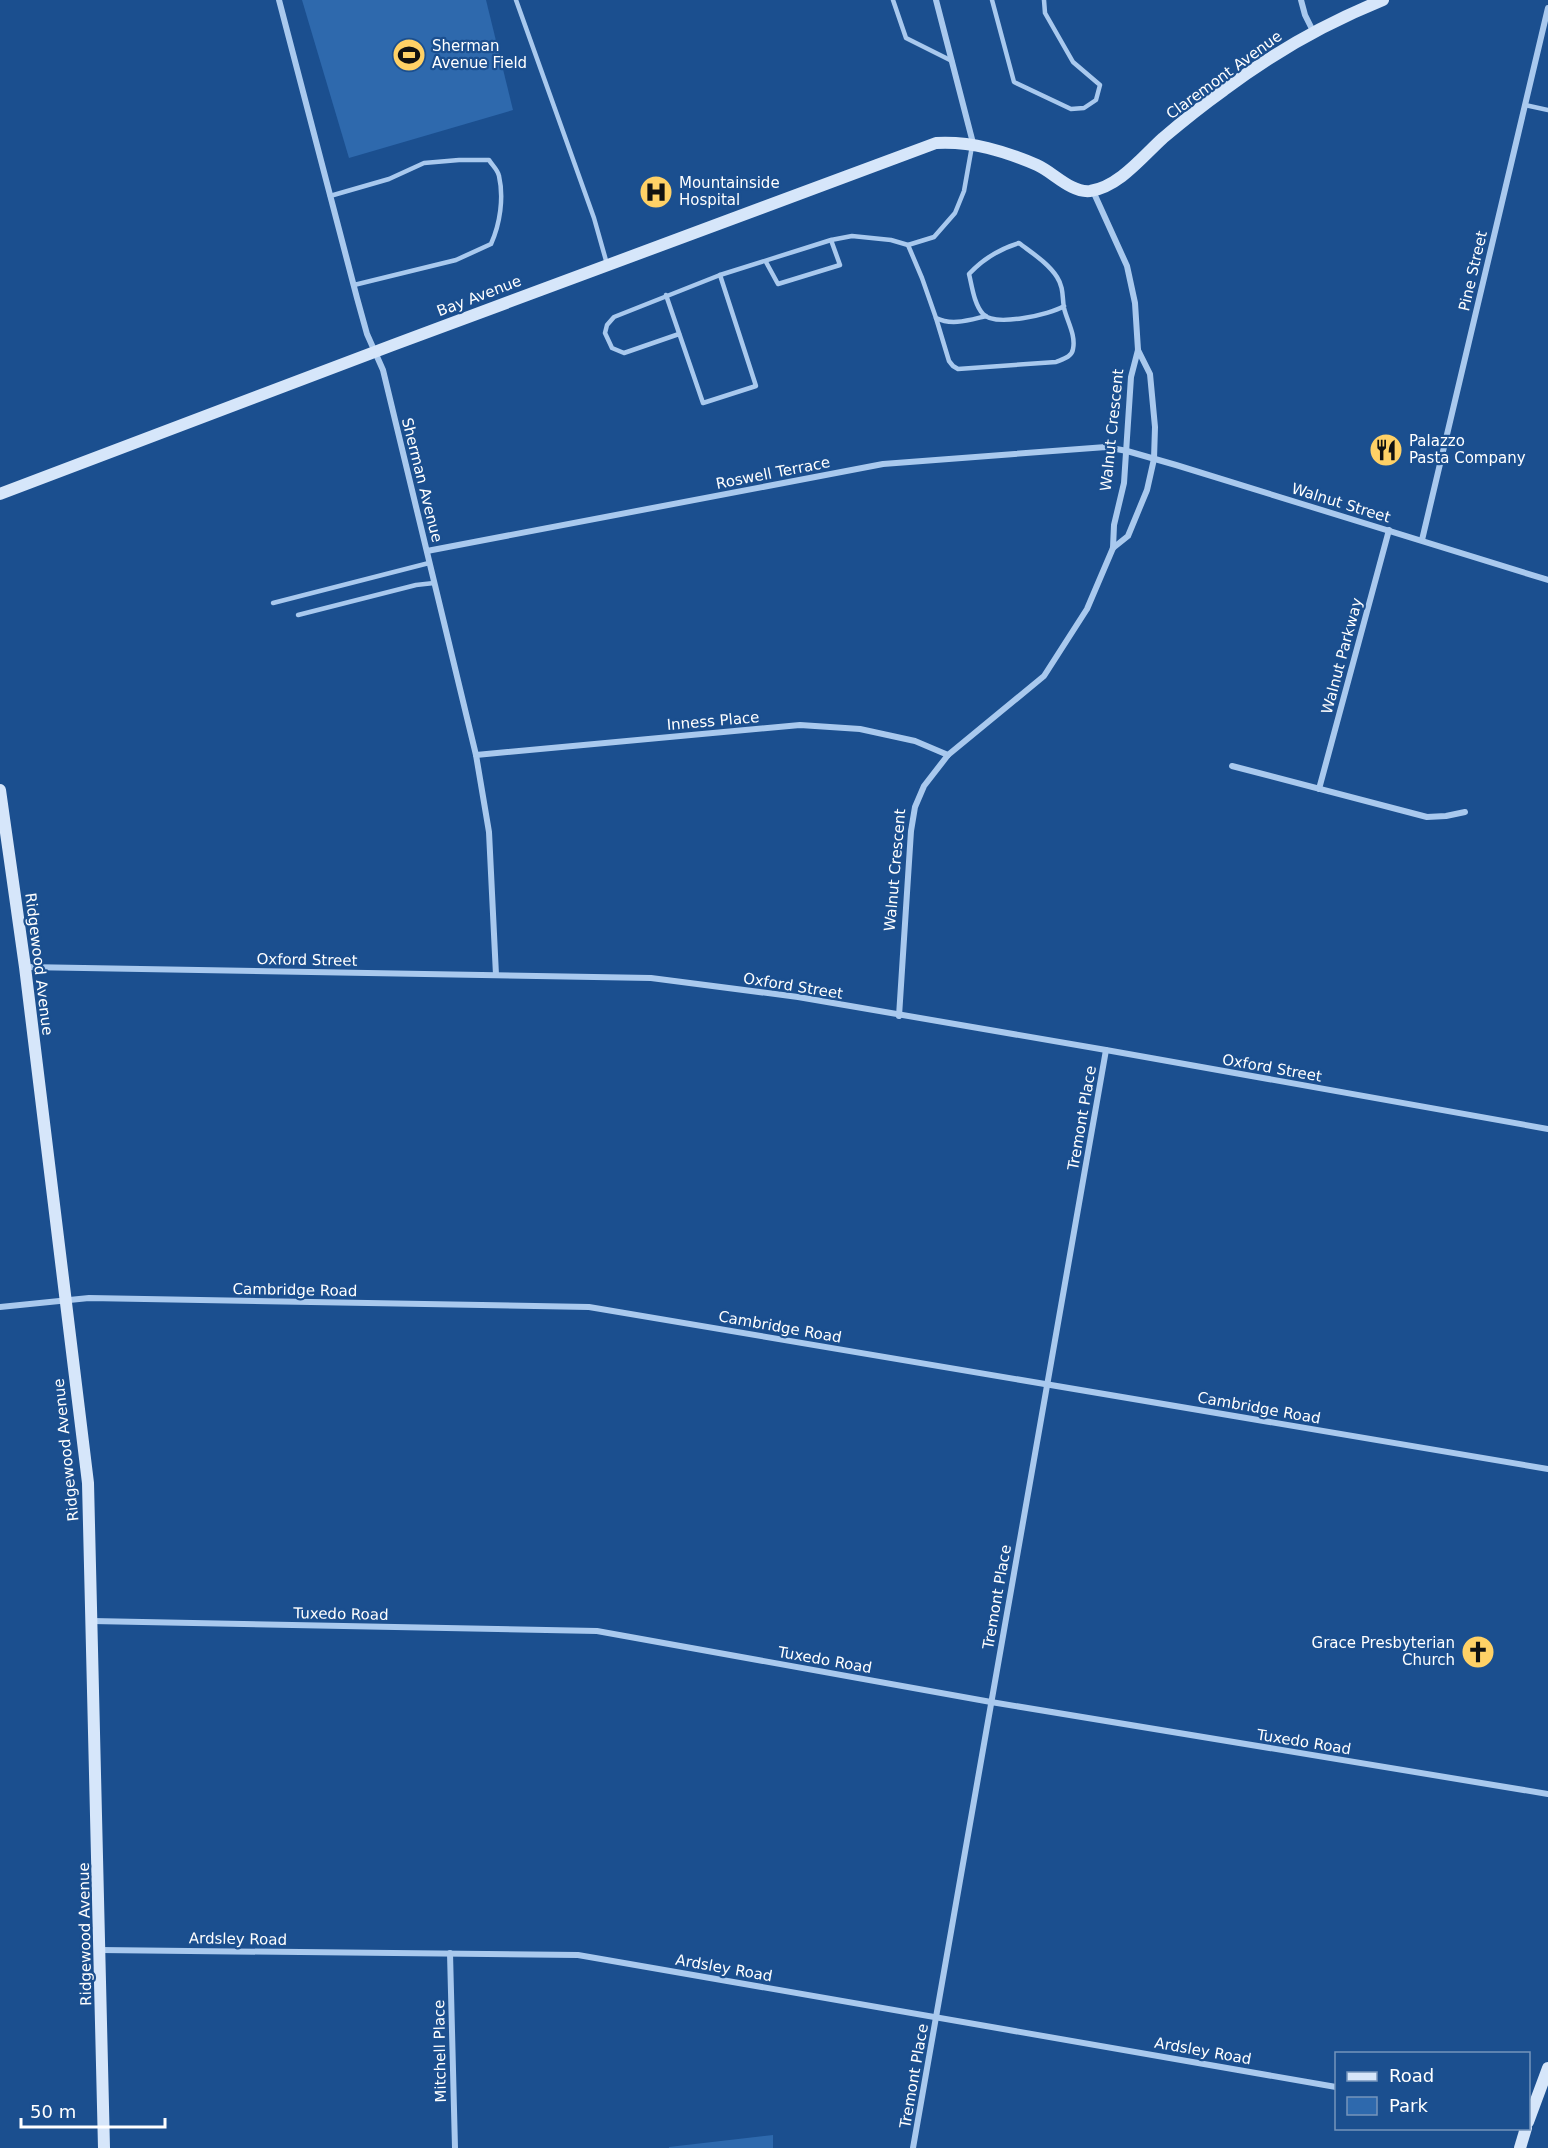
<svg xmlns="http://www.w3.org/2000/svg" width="1548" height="2148" font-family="'DejaVu Sans',sans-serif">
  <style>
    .green { fill: #2e69ad }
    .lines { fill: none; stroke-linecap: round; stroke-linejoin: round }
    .lane { stroke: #a9c9ee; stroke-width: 4.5 }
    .street { stroke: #a9c9ee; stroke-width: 6 }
    .secondary { stroke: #d6e6fa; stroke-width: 12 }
    .labels { text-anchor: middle; stroke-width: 4.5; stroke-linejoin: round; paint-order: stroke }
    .poi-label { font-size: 15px; fill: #fff; stroke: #1b4f8f; text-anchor: start }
    .street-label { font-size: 15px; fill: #fff; stroke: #1b4f8f }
  </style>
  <rect width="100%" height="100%" fill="#1b4f8f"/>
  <g class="green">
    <path d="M302,0H486L513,110L349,158Z"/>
    <path d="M773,2135V2148H669V2147Z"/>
  </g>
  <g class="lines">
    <g class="lane">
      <path d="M516,0L594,218L607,264"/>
      <path d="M893,0L906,38L952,61"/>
      <path d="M992,0L1014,82L1071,109L1084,108L1096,100L1100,85L1073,62L1045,13L1044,0"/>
      <path d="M1525,105L1548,110"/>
      <path d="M330,196L389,179L424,163L459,160H489C492,165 498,170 499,176C504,198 500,224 491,244L456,260L354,285"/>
      <path d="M908,245L922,278L936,318C952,326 969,320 986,316"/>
      <path d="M766,262L778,284L840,265L831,240"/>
      <path d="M666,295L703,403L756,386L720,275"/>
      <path d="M936,318L949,361L953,366L958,369L1056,362C1063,359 1072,357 1073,349C1076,335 1067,321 1064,308C1062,297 1064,288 1057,277C1048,263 1032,253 1019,243C999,249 984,258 969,274C972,286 974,304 983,314C994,327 1050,315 1064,306"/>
      <path d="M679,334L624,353L612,348L605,333L607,325L614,317L720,275L831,240L852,236L891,240L908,245L934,237L955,213L964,191L972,146"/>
      <path d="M273,603L429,563"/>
      <path d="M298,615L416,585L434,583"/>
    </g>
    <g class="street">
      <path d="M279,0L357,298L367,334L383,370L476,755L489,832L496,975"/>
      <path d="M936,0L973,143"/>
      <path d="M1301,0L1305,15L1313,31"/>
      <path d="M1422,540L1548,8"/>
      <path d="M1113,548L1128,536L1147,490L1154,459L1155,427L1150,374L1138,350"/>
      <path d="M427,551L883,464L1106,447L1127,451L1176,465L1548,580"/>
      <path d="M476,755L800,725L860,729L915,741L948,755"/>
      <path d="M1232,766L1427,817L1446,816L1465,812"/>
      <path d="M1319,789L1389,530"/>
      <path d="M26,967L651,978L798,997L1106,1050L1548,1129"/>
      <path d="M899,1016L911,831L915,807L924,786L948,755L1044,676L1087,609L1113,548L1114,525L1124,483L1131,377L1138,350L1135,303L1127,266L1093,191"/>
      <path d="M0,1307L89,1298L589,1307L1548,1469"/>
      <path d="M92,1621L597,1631L991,1702L1548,1794"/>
      <path d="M100,1950L578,1955L1336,2087"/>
      <path d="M450,1953L455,2148"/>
      <path d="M913,2148L1106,1050"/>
    </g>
    <g class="secondary">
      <path d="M0,494L393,345L936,143C972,141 1004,151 1037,165C1053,172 1071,193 1090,191C1119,187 1143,156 1163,138C1183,121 1203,105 1224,90C1273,53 1326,23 1383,0"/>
      <path d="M0,790L25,967L88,1483L104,2148"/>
      <path d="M1528,2122L1548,2068"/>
      <path d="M1520,2148L1526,2128"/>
    </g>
  </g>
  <defs>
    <g id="stadium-disc" transform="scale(1.725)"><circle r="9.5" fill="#ffd166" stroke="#1b4f8f"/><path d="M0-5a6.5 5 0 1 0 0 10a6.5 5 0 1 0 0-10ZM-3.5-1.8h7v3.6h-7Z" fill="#111"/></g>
    <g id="hospital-disc" transform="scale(1.725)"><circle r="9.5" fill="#ffd166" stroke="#1b4f8f"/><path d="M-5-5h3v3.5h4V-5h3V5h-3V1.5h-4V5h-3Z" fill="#111"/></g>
    <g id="restaurant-disc" transform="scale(1.725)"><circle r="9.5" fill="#ffd166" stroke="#1b4f8f"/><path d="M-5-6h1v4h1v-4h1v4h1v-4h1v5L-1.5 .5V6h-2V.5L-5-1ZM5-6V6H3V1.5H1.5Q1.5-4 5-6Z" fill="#111"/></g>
    <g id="church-disc" transform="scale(1.725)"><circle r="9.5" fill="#ffd166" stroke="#1b4f8f"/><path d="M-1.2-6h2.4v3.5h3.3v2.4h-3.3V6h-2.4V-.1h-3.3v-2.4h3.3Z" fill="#111"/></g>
  </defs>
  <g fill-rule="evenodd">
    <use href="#stadium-disc" x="409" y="55"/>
    <use href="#hospital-disc" x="656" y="192"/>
    <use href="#restaurant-disc" x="1386" y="450"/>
    <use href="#church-disc" x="1478" y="1652"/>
  </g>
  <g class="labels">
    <g class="poi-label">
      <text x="432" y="51">Sherman<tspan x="432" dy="17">Avenue Field</tspan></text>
      <text x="679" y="188">Mountainside<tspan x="679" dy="17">Hospital</tspan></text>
      <text x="1409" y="446">Palazzo<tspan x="1409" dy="17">Pasta Company</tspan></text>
      <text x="1455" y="1648" text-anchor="end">Grace Presbyterian<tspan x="1455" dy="17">Church</tspan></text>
    </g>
    <g class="street-label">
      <text transform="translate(1224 75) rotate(-36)" y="5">Claremont Avenue</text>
      <text transform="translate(1473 271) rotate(-77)" y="5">Pine Street</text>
      <text transform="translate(479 296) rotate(-21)" y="5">Bay Avenue</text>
      <text transform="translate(1112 430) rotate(-84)" y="5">Walnut Crescent</text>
      <text transform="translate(773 473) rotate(-11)" y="5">Roswell Terrace</text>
      <text transform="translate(422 480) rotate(76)" y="5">Sherman Avenue</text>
      <text transform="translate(1341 503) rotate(17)" y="5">Walnut Street</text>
      <text transform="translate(1342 656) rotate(-75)" y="5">Walnut Parkway</text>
      <text transform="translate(713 721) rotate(-5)" y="5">Inness Place</text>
      <text transform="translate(895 870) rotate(-85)" y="5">Walnut Crescent</text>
      <text transform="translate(307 960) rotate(1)" y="5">Oxford Street</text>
      <text transform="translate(39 964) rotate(83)" y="5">Ridgewood Avenue</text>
      <text transform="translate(793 986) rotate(9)" y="5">Oxford Street</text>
      <text transform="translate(1272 1068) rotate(10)" y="5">Oxford Street</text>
      <text transform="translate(1082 1118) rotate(-80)" y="5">Tremont Place</text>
      <text transform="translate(295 1290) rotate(1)" y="5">Cambridge Road</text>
      <text transform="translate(780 1327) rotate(10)" y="5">Cambridge Road</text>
      <text transform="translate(1259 1408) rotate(10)" y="5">Cambridge Road</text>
      <text transform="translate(66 1450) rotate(-96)" y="5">Ridgewood Avenue</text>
      <text transform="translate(997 1597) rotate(-80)" y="5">Tremont Place</text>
      <text transform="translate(341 1614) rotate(1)" y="5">Tuxedo Road</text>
      <text transform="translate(825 1660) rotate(10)" y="5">Tuxedo Road</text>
      <text transform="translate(1304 1742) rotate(9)" y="5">Tuxedo Road</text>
      <text transform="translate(85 1934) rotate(-91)" y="5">Ridgewood Avenue</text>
      <text transform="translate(238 1939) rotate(1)" y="5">Ardsley Road</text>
      <text transform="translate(724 1968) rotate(10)" y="5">Ardsley Road</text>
      <text transform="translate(440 2051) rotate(-91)" y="5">Mitchell Place</text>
      <text transform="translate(1203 2051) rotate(10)" y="5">Ardsley Road</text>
      <text transform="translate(914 2076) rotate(-80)" y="5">Tremont Place</text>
    </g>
  </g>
  <rect x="1335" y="2052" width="195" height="78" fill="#1b4f8f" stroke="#7695bc" stroke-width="1.5"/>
  <rect x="1347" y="2072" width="30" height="9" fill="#d6e6fa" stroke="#7695bc" stroke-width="1.5"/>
  <text x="1389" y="2082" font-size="18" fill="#ffffff">Road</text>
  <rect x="1347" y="2097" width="30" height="18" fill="#2e69ad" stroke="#7695bc" stroke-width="1.5"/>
  <text x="1389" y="2112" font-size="18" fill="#ffffff">Park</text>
  <path d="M21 2118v9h144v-9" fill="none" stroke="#ffffff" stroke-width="3"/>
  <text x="30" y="2118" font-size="18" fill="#ffffff" stroke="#1b4f8f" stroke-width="4.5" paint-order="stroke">50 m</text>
</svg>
